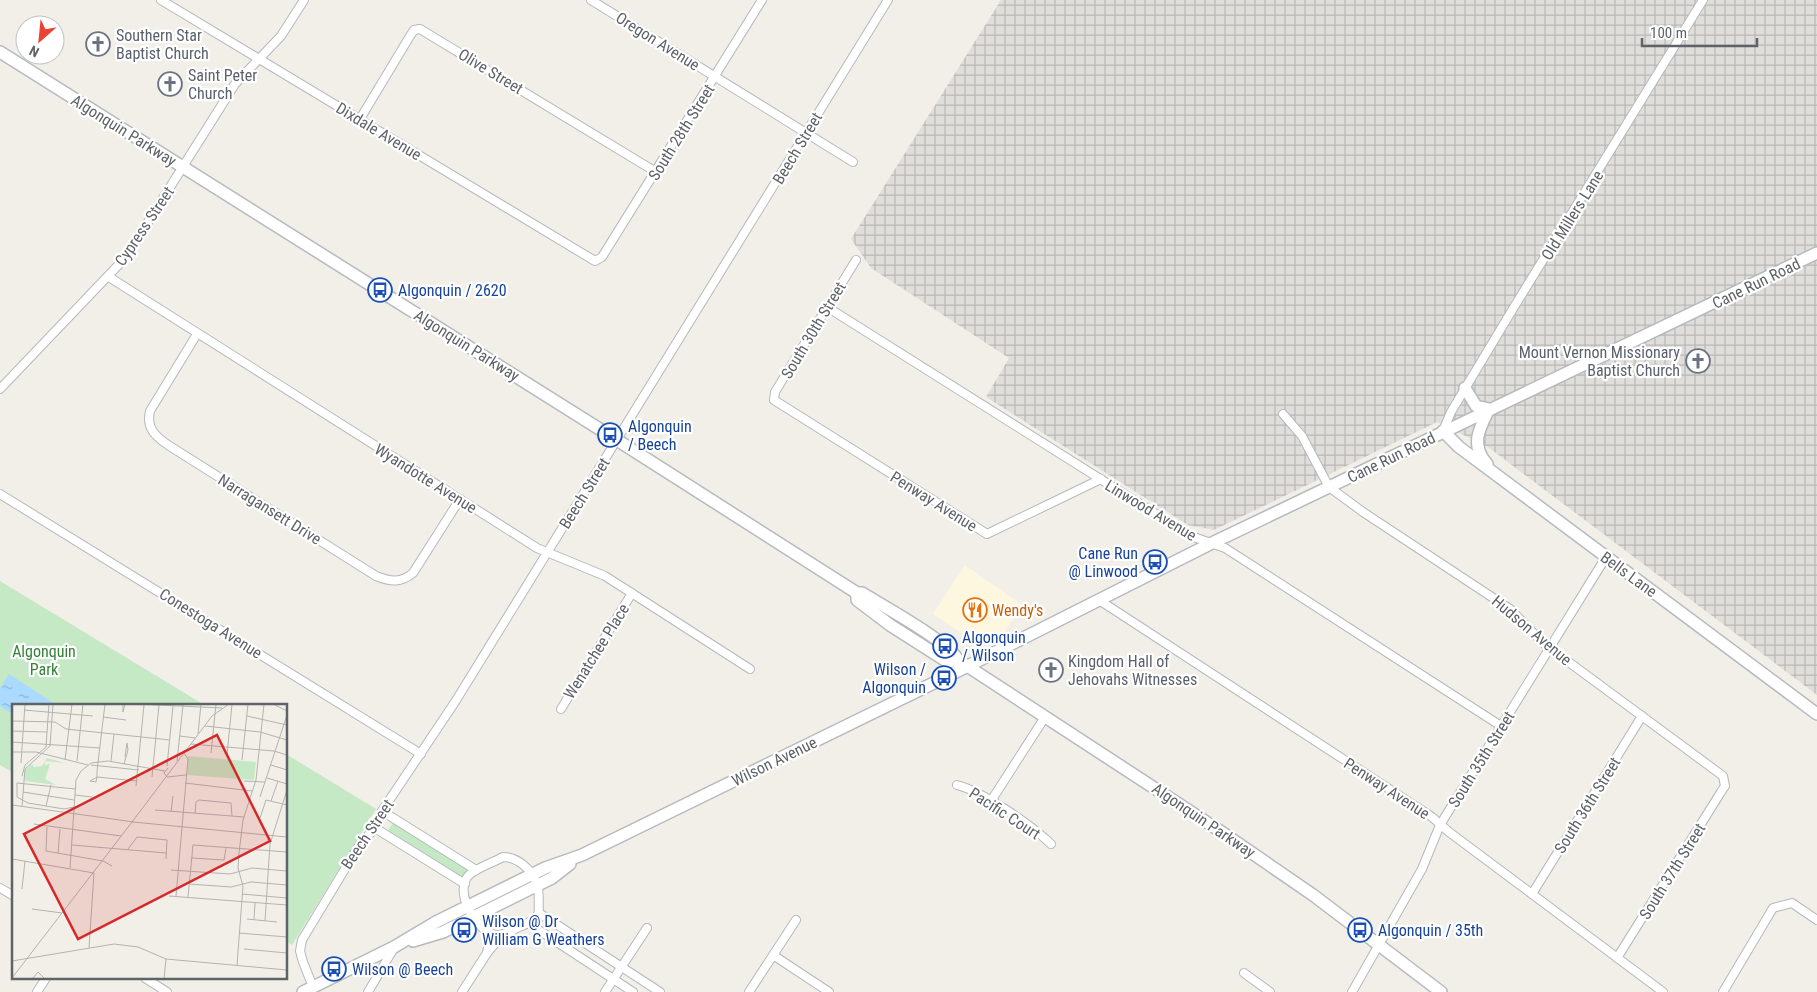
<svg xmlns="http://www.w3.org/2000/svg" width="1817" height="992" font-family="'Roboto Condensed',sans-serif">
  <style>
    .commercial { fill: #fef7e0 }
    .industrial { fill: url(#industrial-grid) }
    .green { fill: #c5e8c5 }
    .water { fill: url(#water-ripples) }
    .lines { fill: none; stroke-linecap: round; stroke-linejoin: round }
    .street-casing { stroke: #b5b8bc; stroke-width: 10 }
    .secondary-casing { stroke: #b6babf; stroke-width: 14 }
    .street { stroke: #fff; stroke-width: 8 }
    .secondary { stroke: #fff; stroke-width: 11 }
    .labels { text-anchor: middle; stroke-width: 4.5; stroke-linejoin: round; paint-order: stroke }
    .worship-label { font-size: 16px; fill: #5b616d; stroke: #fff; text-anchor: start }
    .street-label { font-size: 16px; fill: #5f6368; stroke: #fff }
    .transit-label { font-size: 16px; fill: #164399; stroke: #fff; text-anchor: start }
    .food-label { font-size: 16px; fill: #c56008; stroke: #fff; text-anchor: start }
    .park-label { font-size: 16px; fill: #348238; stroke: #fff }
    .inset-road { fill: none; stroke: #b3b3b1; stroke-width: 1 }
    .view { fill: #d62828; fill-opacity: 0.15; stroke: #d62828; stroke-width: 2.5 }
    .inset-edge { fill: none; stroke: #5f6368; stroke-width: 2.5 }
  </style>
  <defs>
    <pattern id="industrial-grid" width="8" height="8" patternUnits="userSpaceOnUse" patternTransform="scale(1.25)"><rect width="8" height="8" fill="#e0deda"/><path d="M0 4h8M4 0v8" fill="none" stroke="#b9b8b5"/></pattern>
    <pattern id="water-ripples" width="26" height="14" patternUnits="userSpaceOnUse" patternTransform="scale(1.25)"><rect width="26" height="14" fill="#aadaff"/><path d="M2 4q2-2 4 0t4 0M15 11q2-2 4 0t4 0" fill="none" stroke="#8eb4d2"/></pattern>
  </defs>
  <rect width="100%" height="100%" fill="#f1efe8"/>
  <path class="commercial" d="M965,565L1022,605L1004,633L981,646L933,614Z"/>
  <path class="industrial" d="M1001,0H1817V695L1488,447L1437,422L1214,530L1188,525L986,397L1009,358L871,268L851,239Z"/>
  <g class="green">
    <path d="M0,581L206,706H14V773L0,765Z"/>
    <path d="M286,754L376,809L292,945L286,941Z"/>
    <path d="M395,820L469,868L462,877L388,830Z"/>
  </g>
  <path class="water" d="M9,674L58,706H14V715L0,706V688Z"/>
  <g class="lines">
    <g class="street-casing">
      <g id="street">
        <path d="M161,0L595,261L602,257L762,0"/>
        <path d="M591,0L853,162"/>
        <path d="M360,119L410,36L414,30L420,29L656,172"/>
        <path d="M856,260L775,392L774,400L987,534L1101,479"/>
        <path d="M109,277L537,548L605,576L750,669"/>
        <path d="M827,307L1191,536L1225,548L1501,726"/>
        <path d="M197,334L150,411C146,428 155,436 168,445L376,576C391,582 401,583 413,573L460,499"/>
        <path d="M0,389L126,257L235,84L281,36L304,0"/>
        <path d="M1283,414L1302,436L1329,487L1363,512L1510,609L1543,643L1723,776L1725,786L1721,792L1617,958"/>
        <path d="M1443,431L1451,412L1514,307L1703,0"/>
        <path d="M0,494L421,754"/>
        <path d="M1099,600L1432,817L1449,832L1663,992"/>
        <path d="M561,709L632,593"/>
        <path d="M957,785C984,792 1031,825 1051,844"/>
        <path d="M991,801L1045,717"/>
        <path d="M382,811L476,870"/>
        <path d="M375,828L465,884"/>
        <path d="M503,857C518,857 532,870 537,884C540,892 538,904 539,913C534,921 526,924 517,928C511,931 503,936 495,935C476,931 453,891 469,875C478,867 492,863 503,857Z"/>
        <path d="M0,888L14,896"/>
        <path d="M1532,894L1642,716"/>
        <path d="M539,913L660,992"/>
        <path d="M528,923L633,992"/>
        <path d="M491,933L487,953L503,934"/>
        <path d="M773,955L829,992"/>
        <path d="M1244,973L1270,992"/>
        <path d="M145,978L167,992"/>
        <path d="M313,987L303,962L300,951L302,940L360,844L375,828L382,811L455,702L888,0"/>
        <path d="M37,992L46,978"/>
        <path d="M368,992L394,948"/>
        <path d="M462,992L487,953"/>
        <path d="M605,992L647,928"/>
        <path d="M749,992L796,920"/>
        <path d="M1352,992L1422,869L1440,825L1606,557"/>
        <path d="M1723,992L1773,908L1792,903L1817,920"/>
      </g>
    </g>
    <g class="secondary-casing">
      <g id="secondary">
        <path d="M0,52L617,440L857,593H862C883,606 949,642 958,660L1220,831L1313,895L1441,992"/>
        <path d="M1465,388L1476,406L1489,409C1479,429 1470,445 1487,464"/>
        <path d="M1443,431L1459,447L1817,714"/>
        <path d="M857,593V600L890,625L948,662L958,660"/>
        <path d="M413,941L443,932L552,878L570,864"/>
        <path d="M303,992L394,947L436,922L545,868L582,855L944,678L1210,544L1817,253"/>
      </g>
    </g>
    <use href="#street" class="street"/>
    <use href="#secondary" class="secondary"/>
  </g>
  <defs>
    <g id="church-ring" transform="scale(1.25)"><circle r="9.5" fill="#fff" stroke="#6b7280" stroke-width="1.5"/><path d="M-1.2-6h2.4v3.5h3.3v2.4h-3.3V6h-2.4V-.1h-3.3v-2.4h3.3Z" fill="#6b7280"/></g>
    <g id="bus-ring" transform="scale(1.25)"><circle r="9.5" fill="#fff" stroke="#1a4fb4" stroke-width="1.5"/><path d="M-5-6H5V4H4V6H2V4H-2V6H-4V4H-5ZM-3.5-4V0h7V-4ZM-3.5 1.2v1.5H-2V1.2ZM2 1.2v1.5H3.5V1.2Z" fill="#1a4fb4"/></g>
    <g id="restaurant-ring" transform="scale(1.25)"><circle r="9.5" fill="#fff" stroke="#e8710a" stroke-width="1.5"/><path d="M-5-6h1v4h1v-4h1v4h1v-4h1v5L-1.5 .5V6h-2V.5L-5-1ZM5-6V6H3V1.5H1.5Q1.5-4 5-6Z" fill="#e8710a"/></g>
  </defs>
  <g fill-rule="evenodd">
    <use href="#church-ring" x="98" y="44"/>
    <use href="#church-ring" x="170" y="84"/>
    <use href="#bus-ring" x="380" y="290"/>
    <use href="#church-ring" x="1698" y="361"/>
    <use href="#bus-ring" x="610" y="435"/>
    <use href="#bus-ring" x="1155" y="562"/>
    <use href="#restaurant-ring" x="975" y="610"/>
    <use href="#bus-ring" x="945" y="646"/>
    <use href="#church-ring" x="1051" y="670"/>
    <use href="#bus-ring" x="944" y="678"/>
    <use href="#bus-ring" x="464" y="930"/>
    <use href="#bus-ring" x="1360" y="930"/>
    <use href="#bus-ring" x="334" y="969"/>
  </g>
  <g class="labels">
    <g class="worship-label">
      <text x="116" y="41">Southern Star<tspan x="116" dy="18">Baptist Church</tspan></text>
      <text x="188" y="81">Saint Peter<tspan x="188" dy="18">Church</tspan></text>
      <text x="1680" y="358" text-anchor="end">Mount Vernon Missionary<tspan x="1680" dy="18">Baptist Church</tspan></text>
      <text x="1068" y="667">Kingdom Hall of<tspan x="1068" dy="18">Jehovahs Witnesses</tspan></text>
    </g>
    <g class="street-label">
      <text transform="translate(658 41) rotate(32)" y="6">Oregon Avenue</text>
      <text transform="translate(491 71) rotate(31)" y="6">Olive Street</text>
      <text transform="translate(124 130) rotate(32)" y="6">Algonquin Parkway</text>
      <text transform="translate(379 131) rotate(31)" y="6">Dixdale Avenue</text>
      <text transform="translate(681 132) rotate(-58)" y="6">South 28th Street</text>
      <text transform="translate(797 148) rotate(-59)" y="6">Beech Street</text>
      <text transform="translate(1572 215) rotate(-58)" y="6">Old Millers Lane</text>
      <text transform="translate(144 226) rotate(-56)" y="6">Cypress Street</text>
      <text transform="translate(1756 283) rotate(-26)" y="6">Cane Run Road</text>
      <text transform="translate(813 330) rotate(-59)" y="6">South 30th Street</text>
      <text transform="translate(467 345) rotate(32)" y="6">Algonquin Parkway</text>
      <text transform="translate(1391 457) rotate(-26)" y="6">Cane Run Road</text>
      <text transform="translate(426 478) rotate(32)" y="6">Wyandotte Avenue</text>
      <text transform="translate(584 493) rotate(-58)" y="6">Beech Street</text>
      <text transform="translate(934 501) rotate(32)" y="6">Penway Avenue</text>
      <text transform="translate(270 509) rotate(32)" y="6">Narragansett Drive</text>
      <text transform="translate(1151 510) rotate(31)" y="6">Linwood Avenue</text>
      <text transform="translate(1629 574) rotate(36)" y="6">Bells Lane</text>
      <text transform="translate(211 623) rotate(32)" y="6">Conestoga Avenue</text>
      <text transform="translate(1532 630) rotate(40)" y="6">Hudson Avenue</text>
      <text transform="translate(596 651) rotate(-58)" y="6">Wenatchee Place</text>
      <text transform="translate(1481 759) rotate(-58)" y="6">South 35th Street</text>
      <text transform="translate(774 761) rotate(-26)" y="6">Wilson Avenue</text>
      <text transform="translate(1387 788) rotate(33)" y="6">Penway Avenue</text>
      <text transform="translate(1587 805) rotate(-58)" y="6">South 36th Street</text>
      <text transform="translate(1005 813) rotate(33)" y="6">Pacific Court</text>
      <text transform="translate(1204 820) rotate(34)" y="6">Algonquin Parkway</text>
      <text transform="translate(367 834) rotate(-56)" y="6">Beech Street</text>
      <text transform="translate(1672 871) rotate(-58)" y="6">South 37th Street</text>
    </g>
    <g class="transit-label">
      <text x="398" y="296">Algonquin / 2620</text>
      <text x="628" y="432">Algonquin<tspan x="628" dy="18">/ Beech</tspan></text>
      <text x="1138" y="559" text-anchor="end">Cane Run<tspan x="1138" dy="18">@ Linwood</tspan></text>
      <text x="962" y="643">Algonquin<tspan x="962" dy="18">/ Wilson</tspan></text>
      <text x="926" y="675" text-anchor="end">Wilson /<tspan x="926" dy="18">Algonquin</tspan></text>
      <text x="482" y="927">Wilson @ Dr<tspan x="482" dy="18">William G Weathers</tspan></text>
      <text x="1378" y="936">Algonquin / 35th</text>
      <text x="352" y="975">Wilson @ Beech</text>
    </g>
    <g class="food-label">
      <text x="992" y="616">Wendy's</text>
    </g>
    <g class="park-label">
      <text x="44" y="657">Algonquin<tspan x="44" dy="18">Park</tspan></text>
    </g>
  </g>
  <g transform="translate(12 704)">
    <rect width="275" height="275" fill="#f1efe8"/>
    <path d="M176,52L244,58L242,76L175,71ZM35,54L53,59L33,57V61L38,60L33,75L44,81L13,77V66L20,60L22,63L30,62Z" fill="#c5e8c5"/>
    <path class="inset-road" d="M93,0L85,67V73L84,78L78,77L85,73L125,77M111,0V8L113,0M124,0L210,4M261,0L275,7M12,6L81,12M235,12L275,21M91,13L114,16M0,17L43,18L54,25L158,36M193,22L248,28L275,36M0,27L35,28M186,30L189,0M168,32L183,34M0,38L88,44M179,40L262,47L275,51M0,48H24L76,61M199,49L204,0M215,51L220,0M53,56L60,0M230,56L236,0M65,57L71,0M99,57L102,30M165,57L171,1M9,59L13,0M112,60L116,46L115,39L113,53M79,61L127,66M259,61L275,66M155,62L161,2M156,64L152,69L155,73L174,71M10,72L13,61L34,43L37,0M140,73L147,1M255,74L275,80M232,77L253,78M173,79L240,87M124,82L132,1M11,88L62,96M63,91L80,93M248,93L275,11M259,97L266,77M0,101L122,118M10,102L13,65L38,42L41,0M34,102L39,81M62,103L52,105L16,99L5,93V79L63,85M143,106L232,113M159,108L161,92M183,109L184,98L187,96L219,99L220,112M248,114L254,96L275,101M120,118L200,12L217,0M121,118L275,133M22,120L109,132M35,123L34,147L91,157L100,162M60,141L154,149M116,145L125,133L155,136L154,155M46,149L48,125M180,154L212,156L214,144M0,155L82,169M58,164L64,76L69,67L79,59L96,57L153,67M159,166L218,170L240,164L275,167M177,180L219,183L239,178L275,181M10,185L13,157M230,190L275,194M157,192L275,201M164,192L176,55L172,49M176,193L181,141L275,148M20,205L50,209M235,215L265,218M242,216L243,199M253,217L258,140L275,86M227,229L275,233M77,244L82,169M232,245L275,249M0,257L102,240L126,243L154,255L275,266M225,261L231,182L226,164L227,149L231,116L244,76L252,0M0,274L120,118M20,275L26,268L33,275M152,275L154,255"/>
    <path class="view" d="M205,31L258,137L66,235L12,130Z"/>
    <rect width="275" height="275" class="inset-edge"/>
  </g>
  <g transform="translate(40 40) rotate(207)"><circle r="24" fill="#ffffff" stroke="#bfc1c3"/>
  <path d="M0-4L9 19L0 12L-9 19Z" fill="#ea4335"/>
  <text y="-8" font-size="14" font-weight="bold" text-anchor="middle" fill="#5f6368">N</text>
  </g>
  <path d="M1642 38v8h115v-8" fill="none" stroke="#5f6368" stroke-width="2.5"/>
  <text x="1650" y="38" font-size="15" fill="#5f6368" stroke="#ffffff" stroke-width="4" paint-order="stroke">100 m</text>
</svg>
